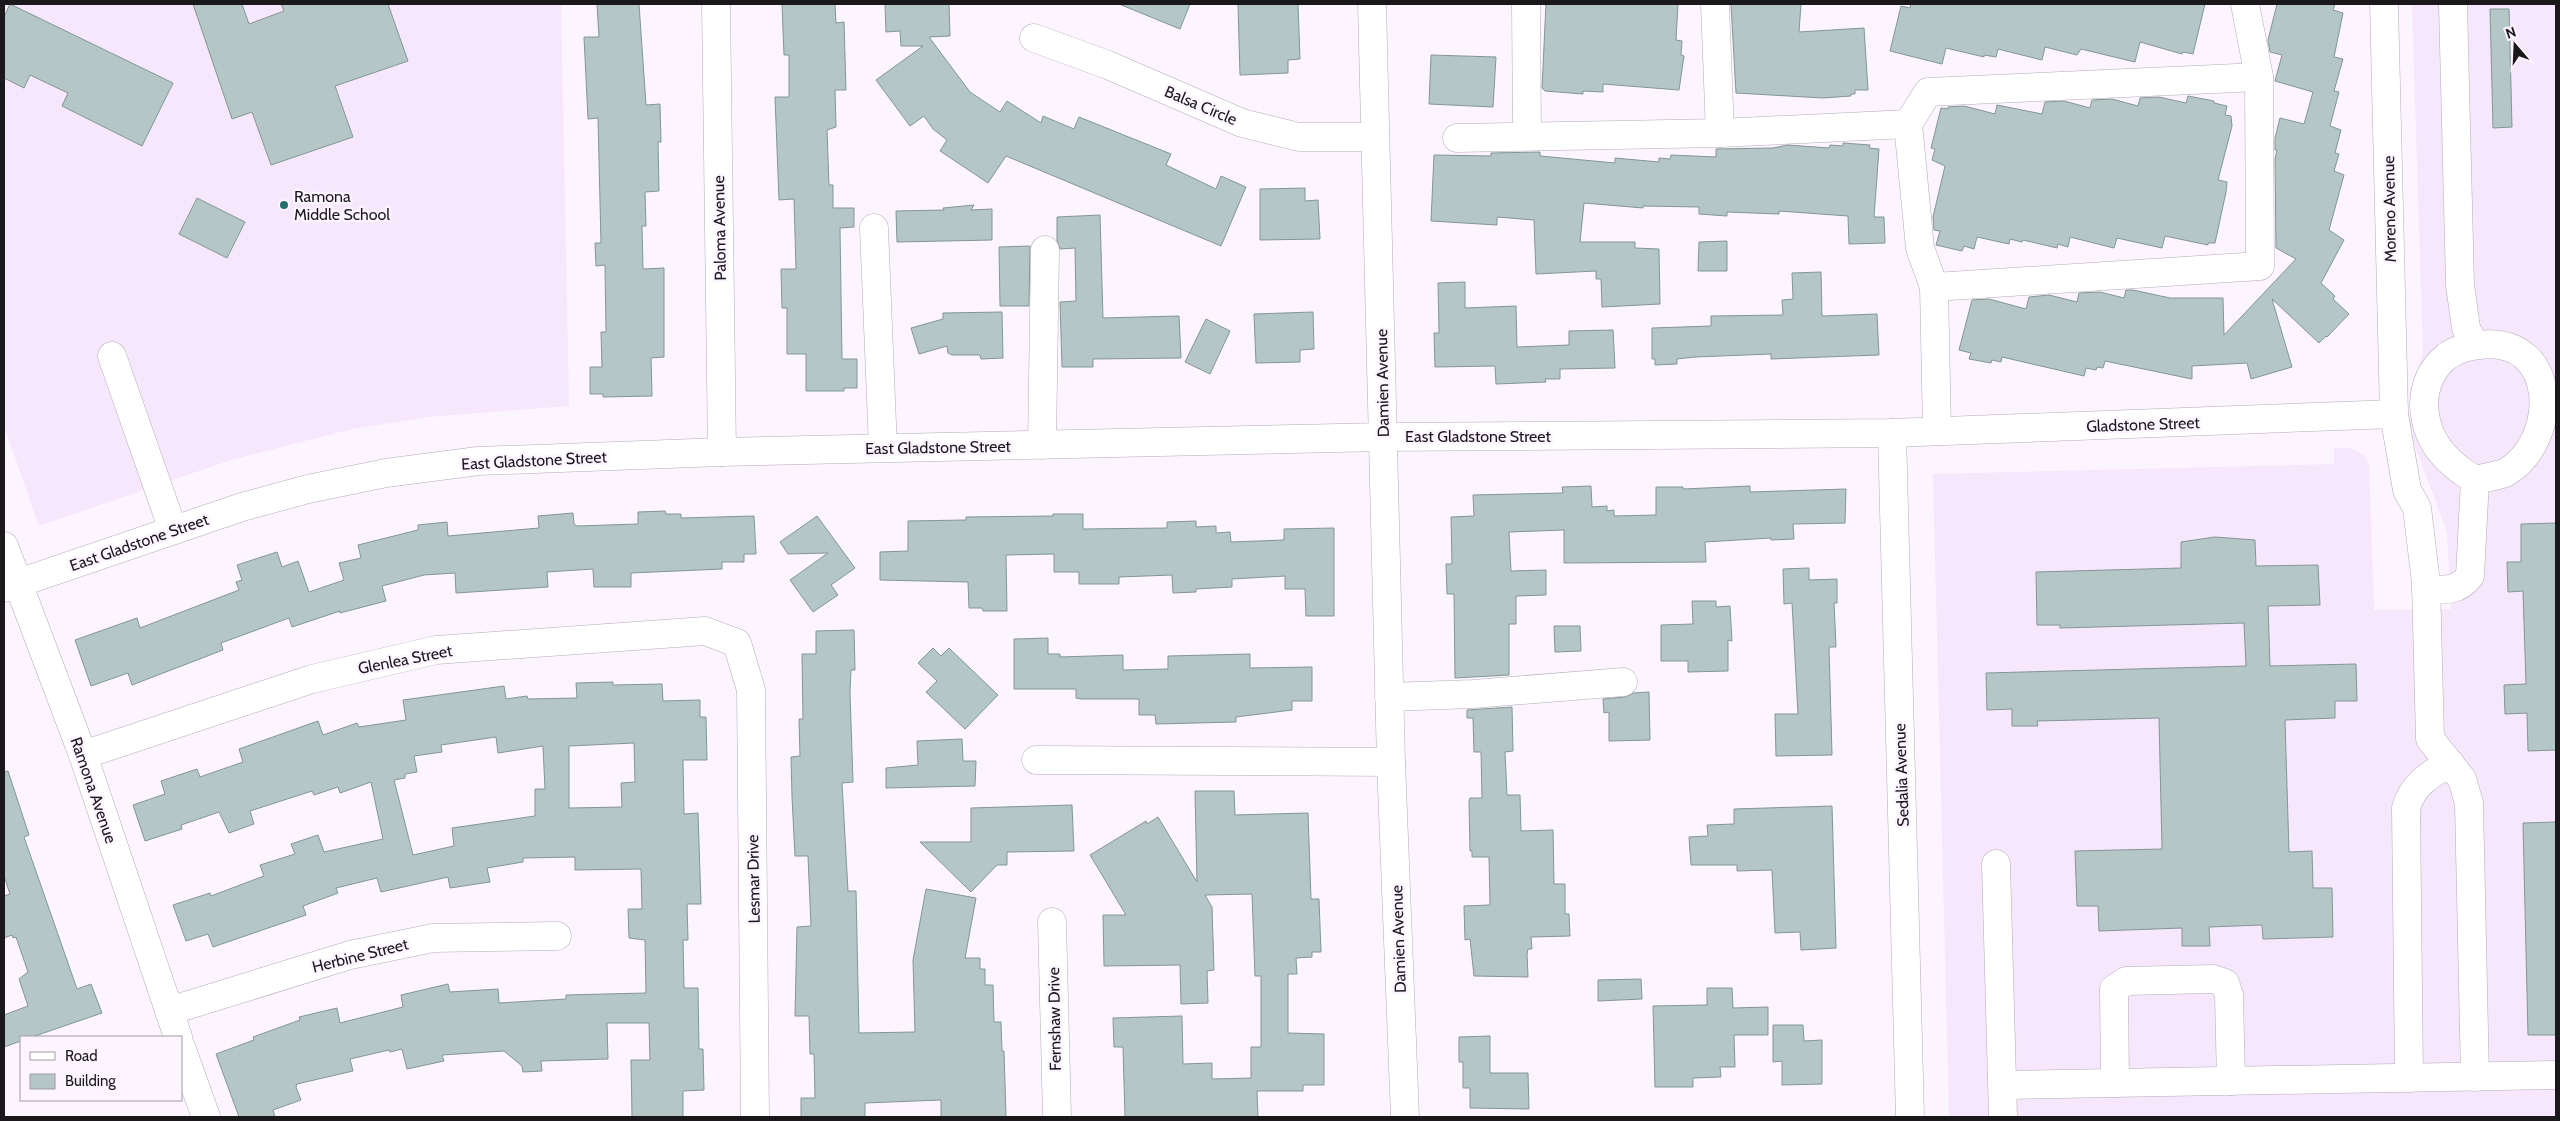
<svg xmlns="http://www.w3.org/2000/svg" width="2560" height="1121" font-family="Cabin,sans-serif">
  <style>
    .built { fill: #f6e7fc }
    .building { fill: #b4c7c6; stroke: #839695; fill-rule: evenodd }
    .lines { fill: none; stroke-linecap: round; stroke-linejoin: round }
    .minor-casing { stroke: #b4abb8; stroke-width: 29 }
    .major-casing { stroke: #b4abb8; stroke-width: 29 }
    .minor { stroke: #fff; stroke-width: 28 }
    .major { stroke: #fff; stroke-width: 28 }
    .poi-dot { fill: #246f6c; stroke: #fcf4ff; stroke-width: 2 }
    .labels { text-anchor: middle; stroke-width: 5; stroke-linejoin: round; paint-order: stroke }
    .street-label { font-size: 16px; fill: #1b181c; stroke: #fcf4ff }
    .poi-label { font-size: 16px; fill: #1b181c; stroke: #fcf4ff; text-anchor: start }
  </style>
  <rect width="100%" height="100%" fill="#fcf4ff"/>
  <g class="built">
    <path d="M4,4H561L569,406L428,417L352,429L231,460L39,526L4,426Z"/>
    <path d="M2412,4H2556V1117H1949L1933,474L2334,464V448H2350L2363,454L2369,463L2374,610L2451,609L2447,532L2410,432V393L2423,353Z"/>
  </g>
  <g class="building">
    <path d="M10,4L173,83L142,146L62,106L68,93L30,75L24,88L4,78V17Z"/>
    <path d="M193,4H242L249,24L284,11L281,4H388L408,61L335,86L353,137L271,165L252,112L232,119Z"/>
    <path d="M597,4H639L646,105L660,104L661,142H658L659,191L645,192L646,226H642L643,269L664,268V357L651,358L652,396L603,397V394H590V367H602L601,332H606L605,265L596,266L595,243H601L598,118L588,119L584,37H599Z"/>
    <path d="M782,4H835L836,23L844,22L846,90H835L836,127L827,130L829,185H833V208H854V227L840,228L842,359H857V388H844V391H806V354H787V308H782L781,269H796L794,199L779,200L775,97H789V55H784Z"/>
    <path d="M885,4H949L950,36L929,37L970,92L1000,112L1007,101L1041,123L1043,116L1074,129L1079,117L1171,154L1166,165L1216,189L1221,176L1246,187L1221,246L1006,156L988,183L940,151L947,140L933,129L924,116L910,126L876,80L923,46H901L900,31L886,32Z"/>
    <path d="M1119,4H1190L1180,29Z"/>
    <path d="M1238,4H1298L1300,59L1288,60V73L1240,75Z"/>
    <path d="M1546,4H1678L1676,40L1682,41L1681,55L1684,56L1679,90L1603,84V92L1583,91V94L1545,91L1542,88Z"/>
    <path d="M1731,4H1801L1799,32L1864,28L1868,90H1855V94H1851V96L1823,98L1736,93Z"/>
    <path d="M1911,4H2205L2193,54L2183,52L2182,54L2140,42L2135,62L2081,49L2077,55L2045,47L2042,60L1998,49L1996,57L1984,55V57L1946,48L1942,64L1890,51L1901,6L1910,8Z"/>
    <path d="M2277,4H2335L2333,10L2343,13L2334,57L2343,59L2334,91L2339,92L2330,126L2341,130L2335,153L2339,154L2334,171L2344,175L2329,230L2344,240L2321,283L2335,296L2333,299L2349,314L2327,337L2326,336L2319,343L2272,299L2292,367L2251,379L2247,363L2192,366V379L2105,361L2103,368L2097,367L2096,370L2086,368L2084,376L2002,357L2001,362L1992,360L1991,363L1969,359L1971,353L1959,350L1972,300L1989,299L2026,309L2029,297L2049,295L2077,302L2079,293L2100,292L2124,298L2126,290H2133L2170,298H2223L2224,335L2296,259L2276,248L2275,159L2277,150H2275V138L2280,118L2304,124L2313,92L2275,81L2282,55L2270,52L2268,40Z"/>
    <path d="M2490,9H2509L2512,127L2493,128Z"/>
    <path d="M1431,55L1496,57L1493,107L1429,104Z"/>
    <path d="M2188,96L2214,101V103L2227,106L2225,115L2231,116L2232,126L2218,180L2227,182L2226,192L2215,243H2208V245L2165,236L2162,248L2117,238L2114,248L2070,237L2068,247L2058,244L2057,248L2023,240L2022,242L2010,239L2009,244L1977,237L1974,249L1964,246L1962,251L1936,245L1940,231L1934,230L1933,217L1945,166L1932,160L1935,149L1931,148L1941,108L1948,109V107L1964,106L1995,114L1997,105L2042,114L2045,102L2064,101L2090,108L2092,100L2112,99L2138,106L2140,98L2159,97L2186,103Z"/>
    <path d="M1843,143L1870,145L1869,148L1879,149L1874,217H1884L1885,243L1849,244L1848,216L1779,211V214L1727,212V216L1699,214V207L1643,206V208L1584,203L1580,242H1635V248L1659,249L1660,304L1602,307L1601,279H1596V271L1536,274L1534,220L1497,217V225L1431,221L1434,155L1491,156V153L1540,152V156L1615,163V158L1659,162V158L1670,159L1671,155L1716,157V149L1773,148L1788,145L1829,148L1830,145L1843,146Z"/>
    <path d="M1305,188V201L1318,200L1320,239L1260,240V189Z"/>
    <path d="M197,198L245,222L227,258L179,234Z"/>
    <path d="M974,205L971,210L992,209V240L897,242L896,211L944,210L943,208Z"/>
    <path d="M1100,215L1103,318L1179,316L1181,358L1093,359V367H1062L1060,302L1076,301L1075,248L1060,249L1057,241V217Z"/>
    <path d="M1727,241V271H1698L1699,242Z"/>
    <path d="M1030,246L1029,306H1000L999,247Z"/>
    <path d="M1821,272L1822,316L1877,314L1879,355L1771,359V354L1695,357L1677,359V364L1655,365V359H1652V328L1711,326V316L1783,315L1782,300L1793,299L1792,273Z"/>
    <path d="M1465,282V308L1516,306L1517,347L1569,345V331L1613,330L1615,368L1560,369V379H1545L1546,382L1496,384L1495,366L1435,367L1434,333H1439L1438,283Z"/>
    <path d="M1002,312L1003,358L981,359L980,355H952L948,353L947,346L919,354L911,328L943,319V313Z"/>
    <path d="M1313,312L1314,349L1300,350V362L1256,363L1254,314Z"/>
    <path d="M1206,319L1230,331L1210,374L1185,362Z"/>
    <path d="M1591,486L1592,507L1607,506V511L1614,510V516L1656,515V487H1683V489L1750,486V492L1846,489L1845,523L1793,524L1794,539L1771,540V538L1705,542L1706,562L1564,563V530L1509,532L1511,571L1546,570V595L1516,596V624H1509V675L1455,678L1454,594H1447L1446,564H1452L1451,517L1474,516L1473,495L1563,493L1562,487Z"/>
    <path d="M665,511L666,514H681V518L754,516L756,554H744V562H722V569L631,573V587H594L593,569L547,572L548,587L456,593L455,573L424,575L382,586L386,601L340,613V611L292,627L289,618L221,643L223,650L132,685L128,673L91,686L75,640L137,618L140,628L239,590L236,582L242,580L237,565L277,552L282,567L298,561L309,592L344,580L339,563L361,558L358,545L418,530V525L447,522L448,536L539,528L538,516L573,513L574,524L577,526L638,524V512Z"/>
    <path d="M1053,514H1083V529L1167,528V522L1196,521V527L1216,526V533L1230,532L1231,542L1284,540V529L1334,528V616H1306L1305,589H1285V576L1232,579V587L1196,589V592L1173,593L1172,575L1119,577V584H1079V572H1054V554L1006,555L1007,611H983L982,608H969L968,582L880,580V552L908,551V521L966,520V517L1053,516Z"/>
    <path d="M817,516L855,568L831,585L838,595L813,612L790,580L828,553L788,554L780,542Z"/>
    <path d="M2556,523V750L2528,751L2527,713L2505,714L2504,685L2526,684L2523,591L2508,592L2507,562H2521V524Z"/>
    <path d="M2215,537L2255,540L2256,566L2318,565L2320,605L2268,606L2270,666L2356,664L2357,701H2335V718L2285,720L2289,852L2312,851L2313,888H2332L2333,937L2263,939L2262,925L2209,927L2210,946H2182V928L2099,931L2098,906H2077L2075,851L2162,849L2159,718L2037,721L2038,726H2012V709L1987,710L1986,673L2246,666L2244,623L2060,628V625H2037L2036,572L2181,568V542Z"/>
    <path d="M1809,568V580L1837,579V603H1834L1836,647H1829L1832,755L1776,756L1775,714H1798L1792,603L1784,604L1783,569Z"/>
    <path d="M1692,601H1716V607L1730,606L1732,641L1728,640V671L1688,672V661H1661V625L1693,624Z"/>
    <path d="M1554,626H1580L1581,651L1555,652Z"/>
    <path d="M854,630L855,670H851L850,692L853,782L842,783L848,891H856L859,1033L915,1032L913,960L926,889L976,898L965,958H980V969H985V985H993L994,1022H1001L1002,1051H1004L1006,1117H941V1100L865,1103V1117H801V1098H815L814,1054H810L809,1016H795L797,927L811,926L808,856H795L792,797L791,757L800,756L799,719H803L802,654H816V631Z"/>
    <path d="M1048,638V654H1060V657L1123,655V670L1168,669V656L1250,654V668L1312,667V701H1292V710L1236,717V722L1156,724L1155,715H1139V699H1081L1076,698V689H1014V639Z"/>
    <path d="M933,648L941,656L949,648L998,695L965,729L926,692L937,681L918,663Z"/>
    <path d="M613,682V685L662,684L663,701L700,700V717H706L707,760H683L684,814L698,813L701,904H687L688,940H683L684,988H698L699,1049H703L704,1090L683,1091V1117H632L631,1060H650L649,1023H607L608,1059L541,1061L542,1071L523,1072L522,1066L504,1051L442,1055L444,1061L407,1069L402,1049L390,1052L389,1050L350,1059L353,1071L297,1084L296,1087L301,1100L273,1110L275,1117H239L216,1054L254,1040L253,1037L300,1020L299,1017L337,1008L340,1023L403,1007L401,995L448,984L450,992L498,989L499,1003L566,999V995L646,993L645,940L629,938L628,909H642L641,869L575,870V857L523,858V862L487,868L490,882L450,888L448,877L381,892L377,878L336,888L338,893L303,906L306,915L213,947L208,934L186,941L173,905L210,893L211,896L264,876L260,865L295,854L291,844L318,835L324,852L383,839L371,782L340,793L338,787L314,795L312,791L250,811L254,824L229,833L219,812L181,825L182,829L145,841L133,805L165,794L161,781L197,769L200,777L243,762L239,749L318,721L323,735L357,723L359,727L406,720L403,700L504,686L506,699L527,696L528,699L577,698L576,683ZM496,737L498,753L543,746L545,789H535V816L452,828L454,846L413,855L394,780L405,778V774L417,772L414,756L442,752L441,745ZM634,743L635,782L621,783L622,807L569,808V746Z"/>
    <path d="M1649,692L1650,740L1609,741V712L1604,713L1603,699L1625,697L1634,693Z"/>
    <path d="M1512,707L1513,751L1505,752L1507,795H1520L1521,831L1553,830L1554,884H1565V914H1569L1570,936L1531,937L1532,949H1528L1527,954L1528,977L1474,976L1470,939L1465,940L1464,906L1490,905L1489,857H1472V851H1470L1469,801L1470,798H1482L1481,752H1474L1473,718H1467V710Z"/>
    <path d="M962,739L963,761H976L975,786L886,788V768L918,765L917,741Z"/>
    <path d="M8,771L29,835L24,837L77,989L91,984L102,1013L32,1037H21V1041L4,1047V1015L28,1006L19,979L28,972L16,937L13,938L12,935L4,938V896L10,894L4,876V772Z"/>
    <path d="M1195,791H1234L1235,815L1308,813L1311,899H1319L1321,952H1312V957L1296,958L1297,974H1288V1033L1324,1034V1085H1303V1091H1257L1258,1117H1125L1123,1047H1114L1113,1018L1182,1016L1183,1064L1212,1063V1079L1251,1078V1047H1261V976H1255L1252,894L1205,895L1212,907L1214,970L1207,971L1208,1003L1181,1004L1180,965L1104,966L1103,915H1126L1090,855L1146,821L1147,824L1158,817L1197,882Z"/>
    <path d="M1072,805L1074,851L1007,852V865H997L971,892L920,842H971V808Z"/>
    <path d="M1832,806L1836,948L1801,950L1800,932L1775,933L1772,870L1737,871V865H1691L1689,837L1708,836L1707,825L1734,824V809Z"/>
    <path d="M2556,822V1035H2528L2523,823Z"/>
    <path d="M1641,979L1642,999L1598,1001V980Z"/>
    <path d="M1707,988H1732L1733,1008L1768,1007V1035H1734L1735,1067H1720L1721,1077L1693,1078V1087H1655L1653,1006L1707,1005Z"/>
    <path d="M1773,1025H1803L1804,1041L1822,1040V1084L1782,1085V1061L1773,1062Z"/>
    <path d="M1490,1036V1073H1528L1529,1109L1470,1108V1088H1463V1062H1459V1037Z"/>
  </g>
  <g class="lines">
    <g class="minor-casing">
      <g id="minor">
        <path d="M716,4L722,452"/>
        <path d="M1526,4L1527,135"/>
        <path d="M1715,4L1720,133"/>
        <path d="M2384,4L2394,414L2407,490L2417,508L2426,583L2430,739L2462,779L2469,803L2475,1077"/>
        <path d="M2453,4L2460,285L2466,328L2474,345"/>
        <path d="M1034,38L1108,65L1242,123L1299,137H1375"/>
        <path d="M1457,138L1720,133L1908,124"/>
        <path d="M874,228L883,448"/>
        <path d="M1934,287L2260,266L2259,77L2245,4"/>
        <path d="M112,356L173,530"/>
        <path d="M1937,431L1934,287L1920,248L1908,124L1928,92L2259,77"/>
        <path d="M1892,433L1910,1117"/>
        <path d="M1042,445L1045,250"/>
        <path d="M4,546L83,755L178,1037"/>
        <path d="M4,588L242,507L308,489L386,473L478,461L722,452L1383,437L1892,433L2394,414"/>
        <path d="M2426,589C2445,590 2457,592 2470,576L2475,480C2485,478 2495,476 2505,473C2560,442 2560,335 2479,345C2468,346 2456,350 2447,356C2431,369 2424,386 2424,406C2426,442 2446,462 2475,480"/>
        <path d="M1389,697L1473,694L1623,682"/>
        <path d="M83,755L312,679L436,650L705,631L737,643L751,690L755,1117"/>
        <path d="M1036,760L1391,762"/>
        <path d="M1996,864L2003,1117"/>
        <path d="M1052,922L1057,1117"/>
        <path d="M169,1011L350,955L433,938L557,936"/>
        <path d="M181,1047L206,1117"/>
        <path d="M2409,1078L2406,808C2413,784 2429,775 2450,763"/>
        <path d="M2115,1083L2114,989L2126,981L2213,979L2225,983L2229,995L2231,1081"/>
        <path d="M2003,1085L2556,1075"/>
      </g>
    </g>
    <g class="major-casing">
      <path id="major" d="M1372,4L1391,762L1405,1117"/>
    </g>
    <use href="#minor" class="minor"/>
    <use href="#major" class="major"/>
  </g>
  <circle class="poi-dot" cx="284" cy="205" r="5"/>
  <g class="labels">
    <g class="street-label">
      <text transform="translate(1201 105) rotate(23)" y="6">Balsa Circle</text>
      <text transform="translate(2389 209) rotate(-91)" y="6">Moreno Avenue</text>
      <text transform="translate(719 228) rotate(-91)" y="6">Paloma Avenue</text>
      <text transform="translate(1382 383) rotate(-91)" y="6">Damien Avenue</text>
      <text transform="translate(2143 424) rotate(-2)" y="6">Gladstone Street</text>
      <text x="1478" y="442">East Gladstone Street</text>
      <text transform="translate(938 447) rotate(-1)" y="6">East Gladstone Street</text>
      <text transform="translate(534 460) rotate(-3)" y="6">East Gladstone Street</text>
      <text transform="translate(139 542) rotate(-19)" y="6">East Gladstone Street</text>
      <text transform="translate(405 659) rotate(-11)" y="6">Glenlea Street</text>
      <text transform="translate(1901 775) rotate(-92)" y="6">Sedalia Avenue</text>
      <text transform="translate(94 790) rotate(71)" y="6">Ramona Avenue</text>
      <text transform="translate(753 879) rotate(-91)" y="6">Lesmar Drive</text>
      <text transform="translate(1398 939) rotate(-92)" y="6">Damien Avenue</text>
      <text transform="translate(360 955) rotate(-14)" y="6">Herbine Street</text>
      <text transform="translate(1054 1019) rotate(-91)" y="6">Fernshaw Drive</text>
    </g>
    <g class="poi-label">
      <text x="294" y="202">Ramona<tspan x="294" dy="18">Middle School</tspan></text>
    </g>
  </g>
  <rect width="2560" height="1121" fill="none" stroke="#1b181c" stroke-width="10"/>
  <rect x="20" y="1036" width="162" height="65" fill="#fcf4ff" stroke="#a29ca4"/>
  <rect x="30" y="1052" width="25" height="8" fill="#ffffff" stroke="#a29ca4"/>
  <text x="65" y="1061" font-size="15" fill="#1b181c">Road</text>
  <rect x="30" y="1074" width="25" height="15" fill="#b4c7c6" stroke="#a29ca4"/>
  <text x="65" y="1086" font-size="15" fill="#1b181c">Building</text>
  <g transform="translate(2515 45) rotate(341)" stroke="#fcf4ff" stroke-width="4" paint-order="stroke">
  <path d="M0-4L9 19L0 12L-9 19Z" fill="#1b181c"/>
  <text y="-8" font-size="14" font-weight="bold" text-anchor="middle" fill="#1b181c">N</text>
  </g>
</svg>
